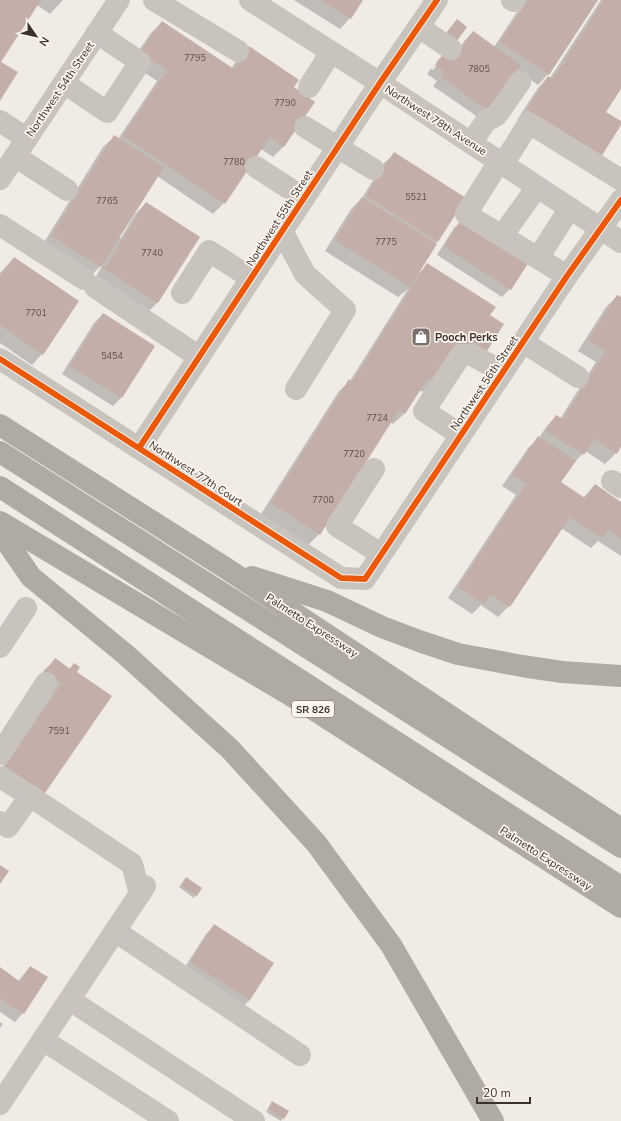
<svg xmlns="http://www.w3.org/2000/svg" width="621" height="1121" font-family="'Nunito Sans',sans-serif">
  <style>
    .shadow { fill: #0003; fill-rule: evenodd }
    .building { fill: #c3afa7 }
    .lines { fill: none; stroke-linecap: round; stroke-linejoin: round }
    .minor { stroke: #c9c3be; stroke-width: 22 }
    .highway { stroke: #afaaa4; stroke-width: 22 }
    .cycleway-casing { stroke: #fbf5ee; stroke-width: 8 }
    .cycleway { stroke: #e8590c; stroke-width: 6 }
    .labels { text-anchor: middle; stroke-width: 3.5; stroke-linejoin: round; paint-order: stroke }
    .number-label { font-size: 9px; fill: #5d504a }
    .shield { fill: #fbf5ee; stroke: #756b66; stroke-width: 1 }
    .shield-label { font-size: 10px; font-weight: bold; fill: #3b302b }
    .street-label { font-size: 11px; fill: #3b302b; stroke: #fbf5ee }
    .poi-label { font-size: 11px; font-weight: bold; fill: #3b302b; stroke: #fbf5ee; text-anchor: start }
  </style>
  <rect width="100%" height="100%" fill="#f0ebe5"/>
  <g class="shadow">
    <path d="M0,0H63L50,14L37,5L0,62Z"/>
    <path d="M294,0H362L350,18L340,29Z"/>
    <path d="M525,0H597L548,74L538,85L516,70L479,118L433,86L437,81L427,74L436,62L444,54L452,59L465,40L473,32L494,47ZM436,62H439L433,70L431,69Z"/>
    <path d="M601,0H621V87L605,112L621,123L589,167L517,120L538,88L548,77L550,78Z"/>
    <path d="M162,22L231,69L238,58L293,88L284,146L273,157L261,149L224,203L213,214L157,176L119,237L121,238L135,214L146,203L199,237L157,303L147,313L94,280L103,264L89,277L41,247L103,147L114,137L118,139L157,81L130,63L151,33Z"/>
    <path d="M394,154L437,241L435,244L418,274L427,265L489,316L487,350L463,353L423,392L419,390L404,414L393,424L390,422L319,534L308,545L261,514L339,391L350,381L408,289L398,297L325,251L351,209L362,198L383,164Z"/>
    <path d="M462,220L510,289L502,297L437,255L454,228Z"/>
    <path d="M14,258L42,354L32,365L0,343V273Z"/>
    <path d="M617,296L621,298V445L616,453L605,464L585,451L572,465L560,483L583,498L595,485L621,503V556L598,541L591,548L561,528L509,606L498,617L481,605L472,614L448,598L516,495L502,486L528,448L539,438L546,427L556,416L560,419L596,362L578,351L606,307Z"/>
    <path d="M103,314L153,346L121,398L113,406L62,374L94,323Z"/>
    <path d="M55,660L69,669L74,664L76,672L45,793L0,770L52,694L35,683L44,670Z"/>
    <path d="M186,878L196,895L194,898L179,887Z"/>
    <path d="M214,926L250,1000L241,1008L183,970L206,934Z"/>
    <path d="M30,967L23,1013L15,1022L0,1012V968L18,981Z"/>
    <path d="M0,1022L3,1024L0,1028Z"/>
    <path d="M270,1105L287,1111L281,1121L266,1112Z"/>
  </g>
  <g class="building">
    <path d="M0,0H41L1,62L18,72L0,101Z"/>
    <path d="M321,0H363L351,19Z"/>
    <path d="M528,0H598L549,75L500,42Z"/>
    <path d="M604,0H621V89L606,112L621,121V125L601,157L527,109L548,76L553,79Z"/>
    <path d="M457,19L467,27L454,45L443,37Z"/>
    <path d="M162,21L234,69L249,46L299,80L294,87L315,102L284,147L270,137L225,204L123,136L167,70L140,52Z"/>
    <path d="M473,31L521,65L488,111L441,77L444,72L435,65L444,53L453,59Z"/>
    <path d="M114,135L164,167L101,267L51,236Z"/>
    <path d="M394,152L466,198L438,242L366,196Z"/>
    <path d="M362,197L437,244L410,287L335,240Z"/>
    <path d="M146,202L200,237L158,303L104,269Z"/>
    <path d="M462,219L529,262L511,290L444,246Z"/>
    <path d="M14,257L79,301L43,355L0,325V277Z"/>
    <path d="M427,263L496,307L490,315L504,324L487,351L473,342L468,350L459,344L435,382L428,378L405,414L399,410L320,535L271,503L349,379L352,382Z"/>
    <path d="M617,295L621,297V447L617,454L594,439L584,455L546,431L556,415L563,419L606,351L588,340Z"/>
    <path d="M103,313L155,346L122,398L70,366Z"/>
    <path d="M538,436L576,461L561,482L585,498L595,484L621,502V539L608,530L602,538L570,517L510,607L490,594L484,604L458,587L526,484L512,475Z"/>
    <path d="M55,658L70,669L74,663L80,667L77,672L112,696L45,793L5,766L62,683L45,672Z"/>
    <path d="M0,865L9,871L0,884Z"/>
    <path d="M186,877L202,888L197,896L181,885Z"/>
    <path d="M214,924L274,963L250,1000L190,962Z"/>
    <path d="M30,966L48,977L24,1014L0,999V967L20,982Z"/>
    <path d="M272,1101L289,1111L284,1119L268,1109Z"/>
  </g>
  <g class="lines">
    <g class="minor">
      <path d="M154,0L238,51"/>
      <path d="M250,0L380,83L621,242"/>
      <path d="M512,0L514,1"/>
      <path d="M419,27L451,49"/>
      <path d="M64,83L107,112L140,62L97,33"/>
      <path d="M309,87L331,52"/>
      <path d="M0,121L27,139"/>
      <path d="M305,127L373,169"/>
      <path d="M471,143L486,121L497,115L520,82"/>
      <path d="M15,156L67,190"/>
      <path d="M499,162L466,214L567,276"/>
      <path d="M503,164L529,123L621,180"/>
      <path d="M256,167L304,198"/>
      <path d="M0,179L119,0"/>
      <path d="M0,225L84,279"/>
      <path d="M282,231L305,274L345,310L296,389"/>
      <path d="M502,236L537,187"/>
      <path d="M538,258L570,208"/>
      <path d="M95,287L199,357"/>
      <path d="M182,293L209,251L251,278"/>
      <path d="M523,342L578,377"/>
      <path d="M0,359L341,578L365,579L567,276L621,200"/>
      <path d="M461,435L424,411L461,355H472L503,372"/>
      <path d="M139,448L380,83L437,0"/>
      <path d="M374,469L337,526L381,554"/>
      <path d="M612,481L621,487"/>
      <path d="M0,647L26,608"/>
      <path d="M0,754L46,683"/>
      <path d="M0,777L30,796"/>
      <path d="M0,822L8,827L30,796L132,864L140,894"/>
      <path d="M115,931L300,1055"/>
      <path d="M70,1000L254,1121"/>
      <path d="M43,1040L168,1121"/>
      <path d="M0,1104L145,886"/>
    </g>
    <g class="highway">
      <path d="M0,425L224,567L621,829"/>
      <path d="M0,452L621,847"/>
      <path d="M0,487L621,887"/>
      <path d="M0,522L302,702L621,907"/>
      <path d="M0,532L31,577L125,654L230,749L316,843L391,945L493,1121"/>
      <path d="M252,577L327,601L382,627L419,641L458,654L522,666L562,672L621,676"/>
    </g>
    <g class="cycleway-casing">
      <g id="cycleway">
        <path d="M0,359L341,578L365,579L567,276L621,200"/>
        <path d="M139,448L380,83L437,0"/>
      </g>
    </g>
    <use href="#cycleway" class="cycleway"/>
  </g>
  <defs>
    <g id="shop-square" transform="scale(1)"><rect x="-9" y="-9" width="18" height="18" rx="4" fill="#7a716c" stroke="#fbf5ee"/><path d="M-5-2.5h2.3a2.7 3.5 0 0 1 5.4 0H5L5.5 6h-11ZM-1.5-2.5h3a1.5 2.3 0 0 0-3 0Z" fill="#fff"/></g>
  </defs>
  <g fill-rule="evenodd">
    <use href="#shop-square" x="421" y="337"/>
  </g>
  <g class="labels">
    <g class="number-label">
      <text x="195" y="61">7795</text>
      <text x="479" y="72">7805</text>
      <text x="285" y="106">7790</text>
      <text x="234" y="165">7780</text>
      <text x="416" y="200">5521</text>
      <text x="107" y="204">7765</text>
      <text x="386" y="245">7775</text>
      <text x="152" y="256">7740</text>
      <text x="36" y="316">7701</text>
      <text x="112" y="359">5454</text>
      <text x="377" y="421">7724</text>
      <text x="354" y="457">7720</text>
      <text x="323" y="503">7700</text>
      <text x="59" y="734">7591</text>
    </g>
    <rect class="shield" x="292" y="701" width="42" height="16" rx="3"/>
    <g class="shield-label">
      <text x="313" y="713">SR 826</text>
    </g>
    <g class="street-label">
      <text transform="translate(60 89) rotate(-56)" y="4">Northwest 54th Street</text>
      <text transform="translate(436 120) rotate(33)" y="4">Northwest 78th Avenue</text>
      <text transform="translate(279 218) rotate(-57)" y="4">Northwest 55th Street</text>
      <text transform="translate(484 383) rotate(-56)" y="4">Northwest 56th Street</text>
      <text transform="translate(196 473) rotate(33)" y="4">Northwest 77th Court</text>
      <text transform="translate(312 625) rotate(33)" y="4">Palmetto Expressway</text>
      <text transform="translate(546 858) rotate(33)" y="4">Palmetto Expressway</text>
    </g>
    <g class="poi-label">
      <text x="435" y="341">Pooch Perks</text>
    </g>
  </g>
  <g transform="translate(36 36) rotate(124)" stroke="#fbf5ee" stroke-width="3" paint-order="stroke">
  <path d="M0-3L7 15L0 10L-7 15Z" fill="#3b302b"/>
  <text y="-6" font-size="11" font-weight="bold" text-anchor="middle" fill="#3b302b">N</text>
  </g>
  <path d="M477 1097v6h53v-6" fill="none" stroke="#3b302b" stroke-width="2"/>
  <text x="483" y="1097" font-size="12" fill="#3b302b" stroke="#fbf5ee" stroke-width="3" paint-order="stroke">20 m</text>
</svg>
